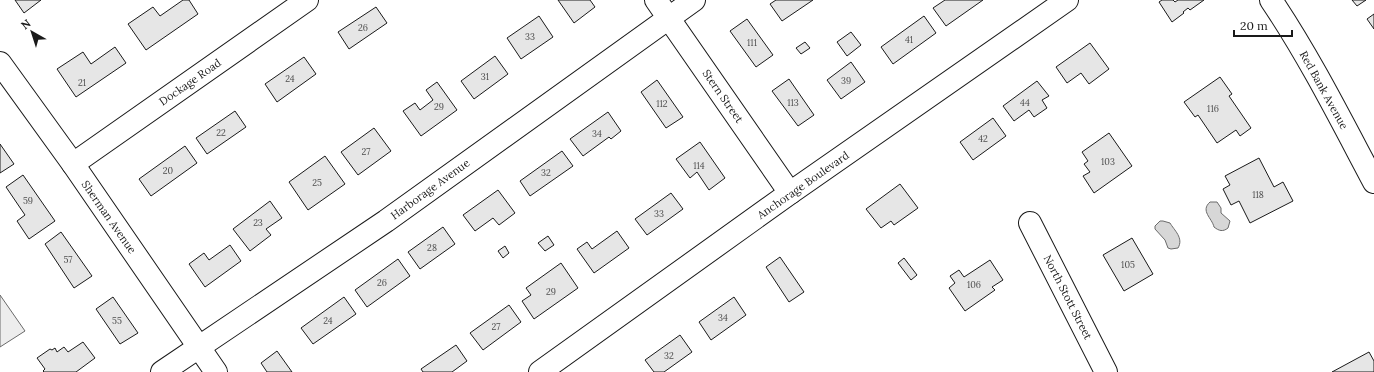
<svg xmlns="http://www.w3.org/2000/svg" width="1374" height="372" font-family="Lora,serif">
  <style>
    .built { fill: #ededed; stroke: #6a6a6a }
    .water { fill: #d7d7d7; stroke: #6a6a6a }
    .building { fill: #e6e6e6; stroke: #1a1a1a }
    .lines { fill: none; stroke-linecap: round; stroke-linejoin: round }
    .minor-casing { stroke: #1a1a1a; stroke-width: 24 }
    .minor { stroke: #fff; stroke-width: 22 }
    .labels { text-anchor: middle; stroke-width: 3; stroke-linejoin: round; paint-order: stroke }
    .number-label { font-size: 9px; fill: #4d4d4d }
    .street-label { font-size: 11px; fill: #1a1a1a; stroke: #fff }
  </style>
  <rect width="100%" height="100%" fill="#fff"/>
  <path class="built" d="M0,295L25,331L0,347Z"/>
  <g class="water">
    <path d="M1210,202H1217L1221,208V213L1230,221L1228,228C1223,232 1219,231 1214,227C1212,218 1200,211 1210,202Z"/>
    <path d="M1160,221H1163L1170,223C1174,230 1184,238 1178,248L1171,249L1168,248L1165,240L1155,229V226Z"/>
  </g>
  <g class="building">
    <path d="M15,0H41L24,13Z"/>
    <path d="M183,0H189L198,14L146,50L128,24L153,7L160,16Z"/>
    <path d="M558,0H590L595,7L574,23Z"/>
    <path d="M776,0H813L782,21L770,4Z"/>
    <path d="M945,0H983L946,26L933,8Z"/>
    <path d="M1162,0H1173L1175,2L1178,0H1204L1190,10L1188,8L1183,12L1184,13L1172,22L1159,2Z"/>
    <path d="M1352,0H1366L1357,6Z"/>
    <path d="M376,7L387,23L349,49L338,32Z"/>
    <path d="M1374,14V29L1367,19Z"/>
    <path d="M539,16L553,37L521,59L507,38Z"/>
    <path d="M924,16L936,33L893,64L881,47Z"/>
    <path d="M747,19L773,55L756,67L730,31Z"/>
    <path d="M851,32L861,45L847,56L837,42Z"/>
    <path d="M805,42L810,48L801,54L796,48Z"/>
    <path d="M1090,43L1109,69L1089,84L1081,73L1067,83L1056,67Z"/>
    <path d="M115,47L126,63L76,97L57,69L83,52L91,64Z"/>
    <path d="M495,56L508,74L474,99L461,81Z"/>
    <path d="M304,57L316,74L277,102L265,84Z"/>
    <path d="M851,62L865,82L841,99L827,80Z"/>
    <path d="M1220,77L1232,94L1229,96L1251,128L1240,136L1236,130L1217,143L1198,115L1195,117L1184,102Z"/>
    <path d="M789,79L814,115L798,126L772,91Z"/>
    <path d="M657,80L683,117L666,128L641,92Z"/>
    <path d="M1037,81L1049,96L1042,100L1047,108L1034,117L1029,110L1014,121L1003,106Z"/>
    <path d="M437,82L457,110L421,136L403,111L415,103L420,110L433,100L426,90Z"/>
    <path d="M235,111L246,127L207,154L196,138Z"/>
    <path d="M608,112L621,131L611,139L609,137L583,156L570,139Z"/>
    <path d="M993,118L1006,136L973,160L960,142Z"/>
    <path d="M374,128L391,151L358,175L341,152Z"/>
    <path d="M1109,133L1132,166L1094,193L1083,176L1090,172L1084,164L1088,161L1082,152Z"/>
    <path d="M700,142L725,178L709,190L697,172L690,178L676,159Z"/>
    <path d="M0,144L14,164L0,173Z"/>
    <path d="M185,146L197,163L151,196L139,179Z"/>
    <path d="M562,151L573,166L530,196L520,181Z"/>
    <path d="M325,156L345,184L308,210L289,182Z"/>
    <path d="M1259,158L1274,187L1283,182L1293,201L1250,223L1239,201L1231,205L1223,189L1230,185L1225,176Z"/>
    <path d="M23,175L55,221L29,239L17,221L25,215L6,187Z"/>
    <path d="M900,184L918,208L894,225L891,221L881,228L866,209Z"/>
    <path d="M498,190L515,213L499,225L493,218L475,231L463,215Z"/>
    <path d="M671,193L683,209L647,235L635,219Z"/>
    <path d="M270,201L282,218L266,229L271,235L250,251L233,229Z"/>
    <path d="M443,227L455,244L420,269L408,252Z"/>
    <path d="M617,231L629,248L594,273L577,249L587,242L592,249Z"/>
    <path d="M61,232L92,276L74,288L45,244Z"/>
    <path d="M548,236L554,245L545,251L538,243Z"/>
    <path d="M1132,238L1153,274L1124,291L1103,255Z"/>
    <path d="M230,245L241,261L205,287L189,264L204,253L209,260Z"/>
    <path d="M505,246L509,253L503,258L498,251Z"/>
    <path d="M780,257L804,292L789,302L766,267Z"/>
    <path d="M904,258L917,275L911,280L898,263Z"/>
    <path d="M398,259L410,276L367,307L355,290Z"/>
    <path d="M990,260L1003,280L992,287L995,290L965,311L949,288L955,283L950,276L959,270L964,277Z"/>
    <path d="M561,263L578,288L534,319L522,301L531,295L526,288Z"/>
    <path d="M113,297L138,333L120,344L96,309Z"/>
    <path d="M344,297L356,314L313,344L301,328Z"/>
    <path d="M734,297L746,315L711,340L699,322Z"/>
    <path d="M509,305L521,322L483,350L470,333Z"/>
    <path d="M680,335L692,352L664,372H654L645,360Z"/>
    <path d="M83,342L95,358L76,372H44L43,371L45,369L37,358L50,349L52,350L55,348L57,352L64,347L68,352Z"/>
    <path d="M456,345L467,361L452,372H423L421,369Z"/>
    <path d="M277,351L292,372H267L261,363Z"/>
    <path d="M1369,352L1374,361V372H1332Z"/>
  </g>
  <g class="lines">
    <g class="minor-casing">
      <g id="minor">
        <path d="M656,0L790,193"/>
        <path d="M1271,0C1310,58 1341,120 1374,182"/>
        <path d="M0,63L73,164L216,372"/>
        <path d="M73,164L307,0"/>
        <path d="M1030,223L1106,372"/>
        <path d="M162,372L386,221L694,0"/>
        <path d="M540,372L790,193L1067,0"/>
      </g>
    </g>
    <use href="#minor" class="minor"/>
  </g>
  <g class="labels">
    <g class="number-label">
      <text x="363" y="31">26</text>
      <text x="530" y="40">33</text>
      <text x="909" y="43">41</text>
      <text x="752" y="46">111</text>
      <text x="485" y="80">31</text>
      <text x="290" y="82">24</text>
      <text x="846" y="84">39</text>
      <text x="82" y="86">21</text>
      <text x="793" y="106">113</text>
      <text x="1025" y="106">44</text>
      <text x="662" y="107">112</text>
      <text x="439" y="110">29</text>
      <text x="1213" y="112">116</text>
      <text x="221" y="136">22</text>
      <text x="597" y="137">34</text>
      <text x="983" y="142">42</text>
      <text x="366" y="155">27</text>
      <text x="1108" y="165">103</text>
      <text x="699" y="169">114</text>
      <text x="168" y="174">20</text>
      <text x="546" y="176">32</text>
      <text x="317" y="186">25</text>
      <text x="1258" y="198">118</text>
      <text x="28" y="204">59</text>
      <text x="659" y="217">33</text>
      <text x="258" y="226">23</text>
      <text x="432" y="251">28</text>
      <text x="68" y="263">57</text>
      <text x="1128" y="268">105</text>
      <text x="382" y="286">26</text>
      <text x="974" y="288">106</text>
      <text x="551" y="295">29</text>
      <text x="723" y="321">34</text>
      <text x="117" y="324">55</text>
      <text x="328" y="324">24</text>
      <text x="496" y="330">27</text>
      <text x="669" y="359">32</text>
    </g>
    <g class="street-label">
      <text transform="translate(190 82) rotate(-35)" y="4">Dockage Road</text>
      <text transform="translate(1324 90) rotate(61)" y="4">Red Bank Avenue</text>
      <text transform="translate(723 96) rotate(55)" y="4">Stern Street</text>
      <text transform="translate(803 185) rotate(-35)" y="4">Anchorage Boulevard</text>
      <text transform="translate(430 189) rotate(-36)" y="4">Harborage Avenue</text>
      <text transform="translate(109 217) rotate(55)" y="4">Sherman Avenue</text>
      <text transform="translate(1068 297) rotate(63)" y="4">North Stott Street</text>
    </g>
  </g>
  <g transform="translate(32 32) rotate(321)" stroke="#ffffff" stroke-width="3" paint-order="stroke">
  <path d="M0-3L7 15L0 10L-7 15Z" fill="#1a1a1a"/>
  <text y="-6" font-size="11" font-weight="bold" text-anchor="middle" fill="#1a1a1a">N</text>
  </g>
  <path d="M1234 30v6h58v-6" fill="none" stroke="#1a1a1a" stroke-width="2"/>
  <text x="1240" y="30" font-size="12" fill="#1a1a1a" stroke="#ffffff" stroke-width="3" paint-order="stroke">20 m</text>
</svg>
